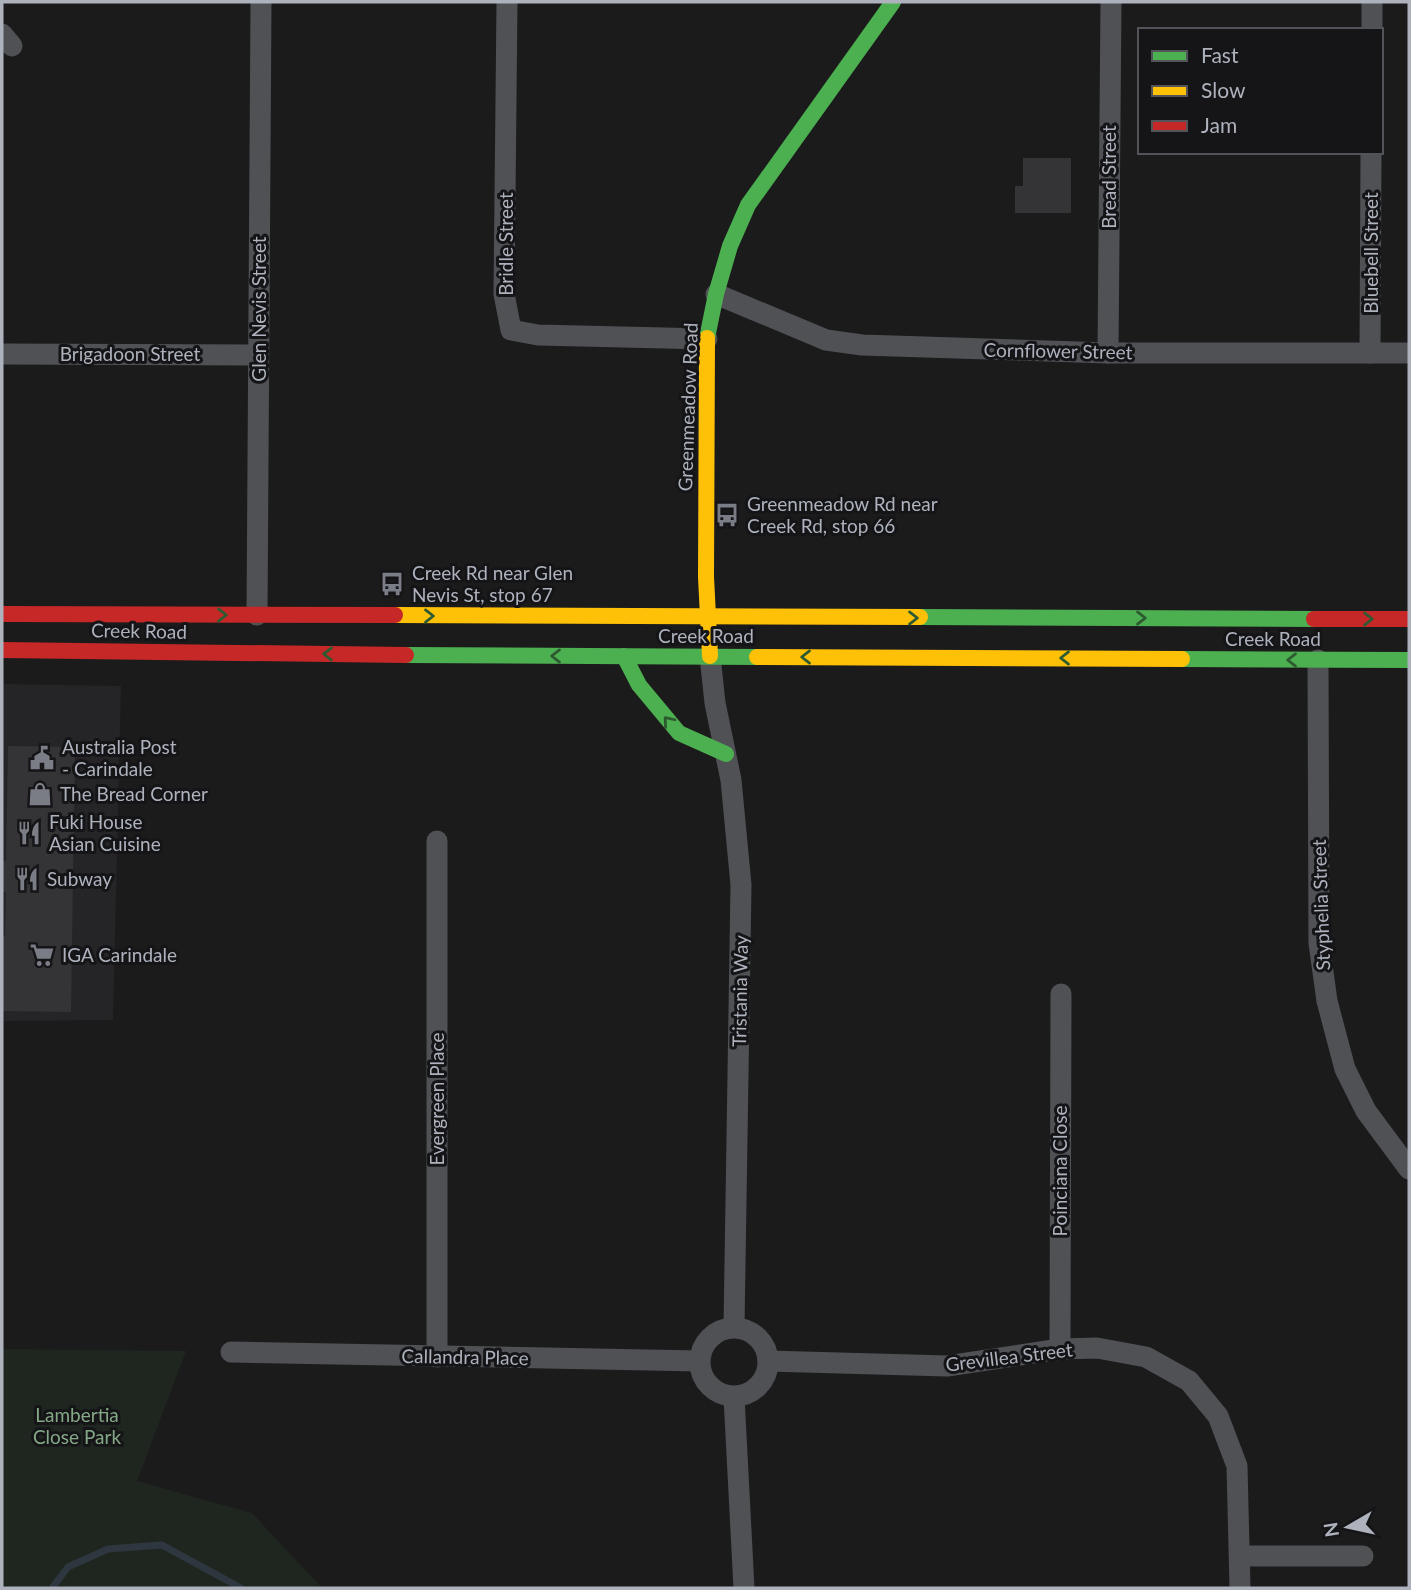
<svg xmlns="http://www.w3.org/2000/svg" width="1411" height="1590" font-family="Lato,sans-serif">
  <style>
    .built { fill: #252528 }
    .green { fill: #1f2620 }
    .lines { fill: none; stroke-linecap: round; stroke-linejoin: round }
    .stream { stroke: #2e373f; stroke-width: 7 }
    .building { fill: #343436 }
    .street { stroke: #4f5155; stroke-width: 21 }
    .fast { stroke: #4caf50; stroke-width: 16 }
    .slow { stroke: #ffc107; stroke-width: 16 }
    .jam { stroke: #c62828; stroke-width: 16 }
    .oneway { stroke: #2e5a31 }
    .labels { text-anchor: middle; stroke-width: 6; stroke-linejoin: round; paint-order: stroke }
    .street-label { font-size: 19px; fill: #adb2bd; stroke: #151518 }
    .poi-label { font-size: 19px; fill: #adb2bd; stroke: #151518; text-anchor: start }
    .park-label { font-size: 19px; fill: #84a886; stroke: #151518 }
  </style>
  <rect width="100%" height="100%" fill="#1b1b1c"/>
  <path class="built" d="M2,684L121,686L113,1020L2,1021Z"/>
  <path class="green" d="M2,1349L186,1351L137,1481L252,1513L322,1588H2Z"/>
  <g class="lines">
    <path class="stream" d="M52,1588L68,1567L108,1549L162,1545L241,1588"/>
  </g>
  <g class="building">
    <path d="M1023,158H1071V213H1015V186H1023Z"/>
    <path d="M8,746L75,747L71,1012L2,1011V936H5L6,892H2V860L6,861Z"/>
  </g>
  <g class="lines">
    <g class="street">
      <path d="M507,2L504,294L511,330L538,335L707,339"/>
      <path d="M1372,30V2"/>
      <path d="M2,34L12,46"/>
      <path d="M716,294L826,340L862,345L1108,353H1409"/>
      <path d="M1108,353L1111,2"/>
      <path d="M1370,353L1371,152"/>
      <path d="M2,354L258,355"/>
      <path d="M257,615L261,2"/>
      <path d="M710,656L715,703L731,780L741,885L734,1327"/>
      <path d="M1318,660L1319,943L1327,1001L1345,1069L1366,1111L1409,1169"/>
      <path d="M437,841V1357"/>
      <circle cx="734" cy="1362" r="34"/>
      <path d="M1060,1349L1061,994"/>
      <path d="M231,1352L699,1361"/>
      <path d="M768,1361L947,1366L1060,1349L1097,1348L1146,1357L1189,1381L1218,1416L1237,1466L1240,1588"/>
      <path d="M734,1397L744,1588"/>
      <path d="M1241,1556H1363"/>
    </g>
    <g class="fast">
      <path d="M707,338L716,294L730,246L748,205L893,2"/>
      <path d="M920,617L1314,619"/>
      <path d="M406,655L757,657"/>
      <path d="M624,656L639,685L679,733L726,754"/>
      <path d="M1182,659L1409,660"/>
    </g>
    <g class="slow">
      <path d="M707,338L706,577L710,656"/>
      <path d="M395,615L920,617"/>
      <path d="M757,657L1182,659"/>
    </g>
    <g class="jam">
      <path d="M2,614L395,615"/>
      <path d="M1314,619H1409"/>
      <path d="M2,650L406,655"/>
    </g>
  </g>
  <defs><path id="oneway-chevron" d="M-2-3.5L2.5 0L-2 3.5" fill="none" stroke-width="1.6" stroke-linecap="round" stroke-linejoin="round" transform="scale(1.75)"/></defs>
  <g class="oneway">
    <use href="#oneway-chevron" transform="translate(222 615)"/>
    <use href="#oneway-chevron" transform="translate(429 616)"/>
    <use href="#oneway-chevron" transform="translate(913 618)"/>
    <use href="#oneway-chevron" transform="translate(1141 618)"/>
    <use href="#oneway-chevron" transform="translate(1368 619)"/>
    <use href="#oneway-chevron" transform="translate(328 654) rotate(-179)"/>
    <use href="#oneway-chevron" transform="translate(556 656) rotate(-180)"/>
    <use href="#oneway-chevron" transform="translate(806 657) rotate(-180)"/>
    <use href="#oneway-chevron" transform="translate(1065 658) rotate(-180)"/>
    <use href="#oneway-chevron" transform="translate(1292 660) rotate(-180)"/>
    <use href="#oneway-chevron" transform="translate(668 721) rotate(-130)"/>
  </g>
  <defs>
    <g id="bus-bare" transform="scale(1.89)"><path d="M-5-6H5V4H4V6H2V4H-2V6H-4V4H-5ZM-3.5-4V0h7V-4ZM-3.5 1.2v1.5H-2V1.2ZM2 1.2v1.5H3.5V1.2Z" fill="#7a7d85" stroke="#151518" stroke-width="2.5" paint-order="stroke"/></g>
    <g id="civic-bare" transform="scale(1.89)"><path d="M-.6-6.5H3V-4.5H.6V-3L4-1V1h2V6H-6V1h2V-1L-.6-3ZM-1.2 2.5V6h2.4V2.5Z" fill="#7a7d85" stroke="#151518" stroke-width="2.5" paint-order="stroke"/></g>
    <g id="shop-bare" transform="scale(1.89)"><path d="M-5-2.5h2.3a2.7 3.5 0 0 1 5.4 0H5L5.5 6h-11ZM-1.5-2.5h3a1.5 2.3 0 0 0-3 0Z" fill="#7a7d85" stroke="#151518" stroke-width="2.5" paint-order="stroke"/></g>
    <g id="restaurant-bare" transform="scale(1.89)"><path d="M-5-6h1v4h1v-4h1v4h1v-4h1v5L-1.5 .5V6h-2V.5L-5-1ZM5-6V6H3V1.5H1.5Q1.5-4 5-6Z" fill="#7a7d85" stroke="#151518" stroke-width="2.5" paint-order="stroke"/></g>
    <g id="supermarket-bare" transform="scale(1.89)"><path d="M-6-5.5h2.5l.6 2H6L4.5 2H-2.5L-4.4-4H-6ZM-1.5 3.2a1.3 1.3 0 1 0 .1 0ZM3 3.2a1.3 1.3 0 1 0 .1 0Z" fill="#7a7d85" stroke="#151518" stroke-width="2.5" paint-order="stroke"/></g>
  </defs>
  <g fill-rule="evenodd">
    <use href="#bus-bare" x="727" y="515"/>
    <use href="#bus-bare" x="392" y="584"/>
    <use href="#civic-bare" x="42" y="758"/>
    <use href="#shop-bare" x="40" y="794"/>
    <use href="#restaurant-bare" x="29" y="833"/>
    <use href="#restaurant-bare" x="27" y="879"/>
    <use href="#supermarket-bare" x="42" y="955"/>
  </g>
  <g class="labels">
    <g class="street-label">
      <text transform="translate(1109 177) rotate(-90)" y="7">Bread Street</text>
      <text transform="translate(506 244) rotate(-90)" y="7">Bridle Street</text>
      <text transform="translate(1371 253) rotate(-90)" y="7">Bluebell Street</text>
      <text transform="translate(259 309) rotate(-90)" y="7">Glen Nevis Street</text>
      <text transform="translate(1058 351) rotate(1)" y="7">Cornflower Street</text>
      <text x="130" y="361">Brigadoon Street</text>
      <text transform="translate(688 407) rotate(-88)" y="7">Greenmeadow Road</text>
      <text transform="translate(139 631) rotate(1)" y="7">Creek Road</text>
      <text x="706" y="643">Creek Road</text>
      <text x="1273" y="646">Creek Road</text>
      <text transform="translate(1321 905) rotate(-92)" y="7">Styphelia Street</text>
      <text transform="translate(740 991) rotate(-89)" y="7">Tristania Way</text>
      <text transform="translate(437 1099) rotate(-90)" y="7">Evergreen Place</text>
      <text transform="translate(1060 1171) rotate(-90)" y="7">Poinciana Close</text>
      <text transform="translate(465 1357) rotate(1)" y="7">Callandra Place</text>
      <text transform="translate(1009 1357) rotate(-7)" y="7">Grevillea Street</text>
    </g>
    <g class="poi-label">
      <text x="747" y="511">Greenmeadow Rd near<tspan x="747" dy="22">Creek Rd, stop 66</tspan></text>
      <text x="412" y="580">Creek Rd near Glen<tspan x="412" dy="22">Nevis St, stop 67</tspan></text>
      <text x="62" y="754">Australia Post<tspan x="62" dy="22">- Carindale</tspan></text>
      <text x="60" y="801">The Bread Corner</text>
      <text x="49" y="829">Fuki House<tspan x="49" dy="22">Asian Cuisine</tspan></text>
      <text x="47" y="886">Subway</text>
      <text x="62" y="962">IGA Carindale</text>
    </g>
    <g class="park-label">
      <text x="77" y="1422">Lambertia<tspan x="77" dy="22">Close Park</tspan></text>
    </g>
  </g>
  <rect width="1411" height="1590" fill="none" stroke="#adb2bd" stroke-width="7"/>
  <rect x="1138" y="28" width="245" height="126" fill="#151518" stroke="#52545a" stroke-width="2"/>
  <rect x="1152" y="51" width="35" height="10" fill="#4caf50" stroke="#52545a" stroke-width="2"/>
  <text x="1201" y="63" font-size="21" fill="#adb2bd">Fast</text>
  <rect x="1152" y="86" width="35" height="10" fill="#ffc107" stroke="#52545a" stroke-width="2"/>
  <text x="1201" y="98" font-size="21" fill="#adb2bd">Slow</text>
  <rect x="1152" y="121" width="35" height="10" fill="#c62828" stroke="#52545a" stroke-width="2"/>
  <text x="1201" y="133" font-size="21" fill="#adb2bd">Jam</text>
  <g transform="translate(1348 1527) rotate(261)" stroke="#151518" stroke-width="5" paint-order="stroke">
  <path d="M0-5L12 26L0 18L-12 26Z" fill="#adb2bd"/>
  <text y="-10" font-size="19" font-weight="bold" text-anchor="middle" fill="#adb2bd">N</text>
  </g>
</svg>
